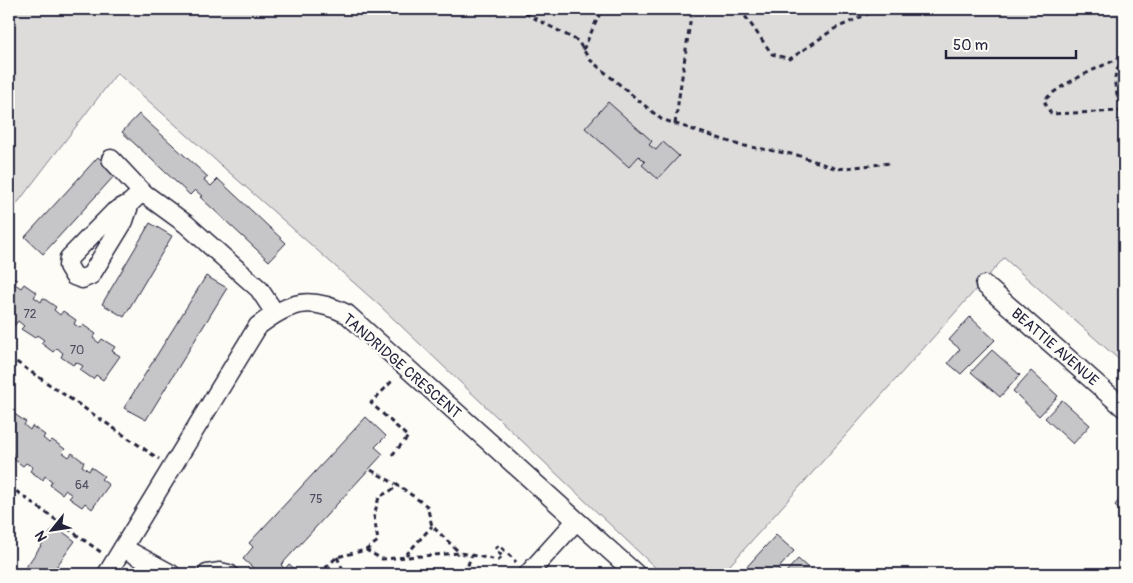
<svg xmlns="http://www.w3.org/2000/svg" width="1133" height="583" font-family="Pangolin,sans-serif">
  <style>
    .green { fill: #dddcdb; stroke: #807f8b }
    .building { fill: #c6c6c8; stroke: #22223b }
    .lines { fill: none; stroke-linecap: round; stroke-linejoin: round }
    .minor-casing { stroke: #22223b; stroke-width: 21 }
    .path { stroke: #22223b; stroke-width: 3; stroke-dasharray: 5 4; stroke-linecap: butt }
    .minor { stroke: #fdfcf7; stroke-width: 18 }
    .labels { text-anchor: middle; stroke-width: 4.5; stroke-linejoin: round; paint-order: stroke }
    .number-label { font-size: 12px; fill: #4b4b5e }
    .street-label { font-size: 15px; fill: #22223b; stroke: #fdfcf7 }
  </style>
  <rect width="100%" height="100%" fill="#fdfcf7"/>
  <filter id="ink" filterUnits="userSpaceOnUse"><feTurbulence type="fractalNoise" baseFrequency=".02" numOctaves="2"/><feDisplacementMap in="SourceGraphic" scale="10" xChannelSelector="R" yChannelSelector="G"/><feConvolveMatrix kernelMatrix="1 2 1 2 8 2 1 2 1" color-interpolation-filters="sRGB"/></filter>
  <g filter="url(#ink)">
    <path class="green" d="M9,9H1124V364L1004,258L722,574H662L379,305L117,73L9,214Z"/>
    <g class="building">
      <path d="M608,102L652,141L649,145L656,150L663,142L679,156L658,179L642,165L645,162L639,156L629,167L585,128Z"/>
      <path d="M139,114L208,177L204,180L211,186L218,179L286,243L269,261L200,197L202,196L195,190L190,195L122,132Z"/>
      <path d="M98,157L116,174L43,254L25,237Z"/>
      <path d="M150,223L172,236L124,317L102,304Z"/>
      <path d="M9,274L17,280L15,284L21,288L24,284L37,293L34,297L41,302L43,298L56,307L54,310L60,315L63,311L76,320L74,324L80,328L83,325L96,334L93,338L99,343L102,339L115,347L112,351L120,356L103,380L96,375L93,379L80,370L83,366L76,362L73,365L61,357L63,353L57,348L53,352L41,343L44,340L37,335L35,338L21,329L24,326L18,321L15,325L9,321Z"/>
      <path d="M206,276L227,288L146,420L124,408Z"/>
      <path d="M970,317L995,340L961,374L948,363L960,349L949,340Z"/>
      <path d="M992,350L1020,375L1000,397L971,372Z"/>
      <path d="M1031,371L1058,396L1039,416L1013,391Z"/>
      <path d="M1062,400L1090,425L1073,444L1045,418Z"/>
      <path d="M13,413L26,422L24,425L30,430L32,426L45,435L43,438L49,443L52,440L65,449L62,452L69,457L72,453L84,462L82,466L89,471L91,467L104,476L101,479L109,485L92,509L85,503L82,507L69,498L72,495L65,490L62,494L50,485L52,481L45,476L43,480L30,471L33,467L26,463L23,466L11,457L13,454L9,451V415L11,416Z"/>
      <path d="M366,417L386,436L375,447L383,454L281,565L285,569L289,564L300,574H260L243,559L253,547L249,543Z"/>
      <path d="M1124,494V515L1115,505Z"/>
      <path d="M55,526L75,541L51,574H21Z"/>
      <path d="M776,535L794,551L778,569L781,572L779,574H743L741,573Z"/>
      <path d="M798,559L815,574H784Z"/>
    </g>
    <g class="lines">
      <g class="minor-casing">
        <g id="minor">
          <path d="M111,159L142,192L186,224L259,289L275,313"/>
          <path d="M130,203L124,221L91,275L82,279L74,276L68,266L69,258L114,212L130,203L142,192"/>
          <path d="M985,285L1124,408"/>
          <path d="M123,548L171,574"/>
          <path d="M107,574L258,326C290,301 310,296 347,314L636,574"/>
          <path d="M207,574L220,572L229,574"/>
          <path d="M528,574L576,521"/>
        </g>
      </g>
      <g class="path">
        <path d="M517,9L578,41L589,59L661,119L739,145L797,155L837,169L891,163"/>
        <path d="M740,9L772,54L790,59L834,29L870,13"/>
        <path d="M583,50L602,9"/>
        <path d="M1124,58C1109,77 1115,91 1124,112"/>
        <path d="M1123,111L1051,114L1044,101C1057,85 1104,65 1124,56"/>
        <path d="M675,124L692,9"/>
        <path d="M9,357L159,459"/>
        <path d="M392,455L408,437L371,403L394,379"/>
        <path d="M371,470L399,486L427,506L432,526L460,553"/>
        <path d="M9,486L102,553"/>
        <path d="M366,550L378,541L374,516L379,497L399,486"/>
        <path d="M406,555L432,526"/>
        <path d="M337,557L345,574"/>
        <path d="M319,574L337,557L366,550L382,559L460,553L498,560L503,557L495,549L499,545L516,562"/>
        <path d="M465,574L471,556"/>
      </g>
      <use href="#minor" class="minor"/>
    </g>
  </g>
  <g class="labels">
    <g class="number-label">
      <text x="30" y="318">72</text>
      <text x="77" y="354">70</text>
      <text x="82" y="489">64</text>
      <text x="316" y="503">75</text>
    </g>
    <g class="street-label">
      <text transform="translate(1055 347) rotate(41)" y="5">BEATTIE AVENUE</text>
      <text transform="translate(402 366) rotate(41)" y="5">TANDRIDGE CRESCENT</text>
    </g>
  </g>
  <rect width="1133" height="583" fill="none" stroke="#fdfcf7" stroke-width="30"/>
  <rect x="15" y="15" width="1103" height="553" fill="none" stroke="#22223b" stroke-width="2" filter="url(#ink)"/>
  <g transform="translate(52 530) rotate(240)" stroke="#fdfcf7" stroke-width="4" paint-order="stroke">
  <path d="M0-4L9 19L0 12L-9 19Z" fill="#22223b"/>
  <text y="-8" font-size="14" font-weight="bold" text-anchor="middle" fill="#22223b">N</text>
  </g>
  <path d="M946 50v8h130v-8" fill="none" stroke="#22223b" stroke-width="2.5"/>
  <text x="953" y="50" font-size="15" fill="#22223b" stroke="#fdfcf7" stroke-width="4" paint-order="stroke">50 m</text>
</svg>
